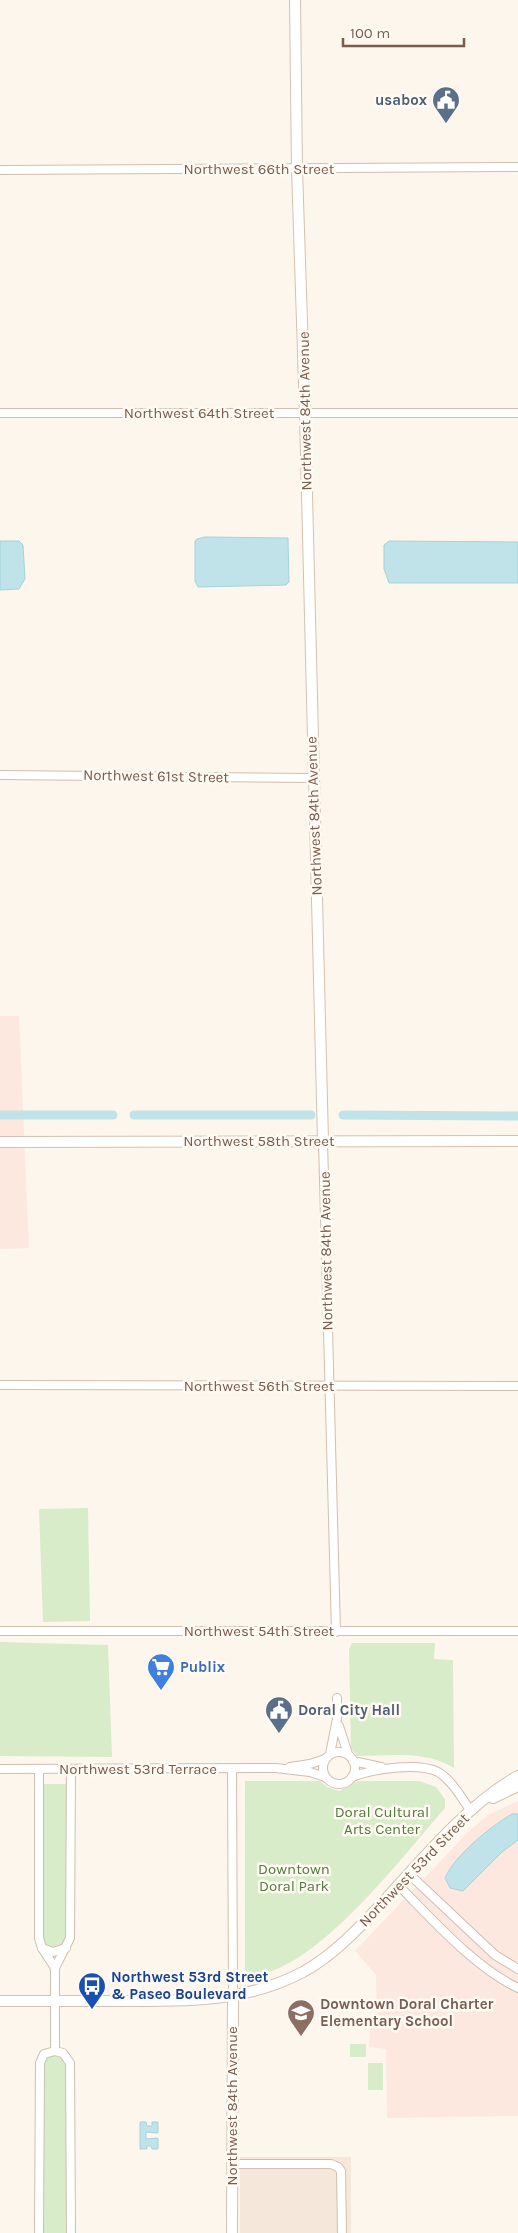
<svg xmlns="http://www.w3.org/2000/svg" width="518" height="2233" font-family="Karla,sans-serif">
  <style>
    .residential { fill: #f5e8da }
    .commercial { fill: #fde8e0 }
    .green { fill: #d8ecc9 }
    .water { fill: #bfe3e8; stroke: #a5d3da }
    .lines { fill: none; stroke-linecap: round; stroke-linejoin: round }
    .canal { stroke: #bfe3e8; stroke-width: 9 }
    .street-casing { stroke: #d1beb0; stroke-width: 10 }
    .secondary-casing { stroke: #d6c0b0; stroke-width: 12 }
    .street { stroke: #fff; stroke-width: 8 }
    .secondary { stroke: #fff; stroke-width: 10 }
    .labels { text-anchor: middle; stroke-width: 5; stroke-linejoin: round; paint-order: stroke }
    .service-label { font-size: 15px; font-weight: bold; fill: #4e5e75; stroke: #fffaf3; text-anchor: end }
    .street-label { font-size: 15px; fill: #7a5c4d; stroke: #fffaf3 }
    .shop-label { font-size: 15px; font-weight: bold; fill: #366cbe; stroke: #fffaf3; text-anchor: start }
    .park-label { font-size: 15px; fill: #537a41; stroke: #fffaf3 }
    .transit-label { font-size: 15px; font-weight: bold; fill: #164399; stroke: #fffaf3; text-anchor: start }
    .education-label { font-size: 15px; font-weight: bold; fill: #785e54; stroke: #fffaf3; text-anchor: start }
  </style>
  <rect width="100%" height="100%" fill="#fdf6ec"/>
  <rect class="residential" x="240" y="2157" width="111" height="76"/>
  <g class="commercial">
    <path d="M0,1016H19L29,1248L0,1249Z"/>
    <path d="M518,1801V2116L387,2118L386,2049L369,2047L370,2028L377,2026L376,1975L355,1951L470,1830L488,1815Z"/>
  </g>
  <g class="green">
    <path d="M88,1508L90,1621L43,1622L39,1509Z"/>
    <path d="M0,1642L108,1645L112,1757L0,1756Z"/>
    <path d="M352,1643H435L434,1659L453,1660L454,1768C425,1750 390,1756 357,1756L351,1748L349,1649Z"/>
    <path d="M245,1781H320L327,1787L339,1791L358,1781H419L436,1787L445,1799V1808C404,1854 314,1975 250,1975L245,1970Z"/>
    <path d="M41,1784H67V1938L61,1947L52,1948L42,1941Z"/>
    <rect x="350" y="2044" width="16" height="13"/>
    <path d="M51,2054L60,2055L68,2065V2233H44L42,2230V2064L44,2058Z"/>
    <rect x="368" y="2063" width="15" height="27"/>
  </g>
  <g class="water">
    <path d="M205,537L288,538L289,582L286,585L198,587L195,581V541L197,539Z"/>
    <path d="M0,541H19L23,545L25,579L19,589L0,590Z"/>
    <path d="M389,541L518,542V583H389L384,569V545Z"/>
    <path d="M512,1814H518V1840L502,1852L463,1891L450,1888L445,1878C454,1856 491,1826 512,1814Z"/>
    <path d="M140,2122H146L147,2126H152V2122H158V2133L146,2132V2139L158,2138V2149H152L151,2146H147V2149H140Z"/>
  </g>
  <g class="lines">
    <g class="canal">
      <path d="M0,1115H113"/>
      <path d="M134,1115H311"/>
      <path d="M343,1115L518,1116"/>
    </g>
    <g class="street-casing">
      <g id="street">
        <path d="M0,170L518,167"/>
        <path d="M0,413H518"/>
        <path d="M0,775L313,778"/>
        <path d="M323,1141L336,1632"/>
        <path d="M0,1385L518,1386"/>
        <path d="M0,1631H518"/>
        <path d="M339,1726L348,1754"/>
        <circle cx="339" cy="1768" r="16"/>
        <path d="M330,1754L337,1719V1698"/>
        <path d="M353,1761L381,1767"/>
        <path d="M290,1767L310,1764L325,1759"/>
        <path d="M0,1769L276,1768L310,1772L325,1777"/>
        <path d="M39,1769V1938L42,1948L55,1968"/>
        <path d="M232,1769L233,1997"/>
        <path d="M352,1777C372,1769 418,1762 438,1772C452,1780 462,1799 471,1811"/>
        <path d="M409,1874L495,1955L518,1969"/>
        <path d="M399,1886C433,1920 474,1967 518,1988"/>
        <path d="M42,1948L53,1952L66,1948"/>
        <path d="M55,2051V1968L70,1938L71,1769"/>
        <path d="M232,2164H331L338,2167L341,2171L342,2233"/>
        <path d="M39,2233L40,2063L44,2054L55,2051L63,2053L70,2063L71,2233"/>
      </g>
    </g>
    <g class="secondary-casing">
      <g id="secondary">
        <path d="M295,0L297,169L305,414L323,1141"/>
        <path d="M0,1142L518,1141"/>
        <path d="M493,1798L518,1786"/>
        <path d="M0,2001C40,2001 81,2001 121,2001C186,2001 244,2003 303,1972C330,1957 351,1936 372,1914C414,1869 465,1805 518,1776"/>
        <path d="M232,2233L233,1997"/>
      </g>
    </g>
    <use href="#street" class="street"/>
    <use href="#secondary" class="secondary"/>
  </g>
  <defs>
    <g id="civic-pin" transform="scale(1.4375)"><path d="M0 17L-7.5 6A9.5 9.5 0 1 1 7.5 6Z" fill="#5c6f8a" stroke="#fffaf3"/><path d="M-.6-6.5H3V-4.5H.6V-3L4-1V1h2V6H-6V1h2V-1L-.6-3ZM-1.2 2.5V6h2.4V2.5Z" fill="#fff"/></g>
    <g id="supermarket-pin" transform="scale(1.4375)"><path d="M0 17L-7.5 6A9.5 9.5 0 1 1 7.5 6Z" fill="#3f7fe0" stroke="#fffaf3"/><path d="M-6-5.5h2.5l.6 2H6L4.5 2H-2.5L-4.4-4H-6ZM-1.5 3.2a1.3 1.3 0 1 0 .1 0ZM3 3.2a1.3 1.3 0 1 0 .1 0Z" fill="#fff"/></g>
    <g id="bus-pin" transform="scale(1.4375)"><path d="M0 17L-7.5 6A9.5 9.5 0 1 1 7.5 6Z" fill="#1a4fb4" stroke="#fffaf3"/><path d="M-5-6H5V4H4V6H2V4H-2V6H-4V4H-5ZM-3.5-4V0h7V-4ZM-3.5 1.2v1.5H-2V1.2ZM2 1.2v1.5H3.5V1.2Z" fill="#fff"/></g>
    <g id="school-pin" transform="scale(1.4375)"><path d="M0 17L-7.5 6A9.5 9.5 0 1 1 7.5 6Z" fill="#8d6e63" stroke="#fffaf3"/><path d="M0-5L7-2L0 1L-7-2ZM-4 1L0 2.5L4 1V4Q0 6-4 4Z" fill="#fff"/></g>
  </defs>
  <g fill-rule="evenodd">
    <use href="#civic-pin" x="446" y="100"/>
    <use href="#supermarket-pin" x="161" y="1667"/>
    <use href="#civic-pin" x="279" y="1710"/>
    <use href="#bus-pin" x="92" y="1986"/>
    <use href="#school-pin" x="301" y="2013"/>
  </g>
  <g class="labels">
    <g class="service-label">
      <text x="427" y="105">usabox</text>
      <text x="298" y="1715" text-anchor="start">Doral City Hall</text>
    </g>
    <g class="street-label">
      <text x="259" y="174">Northwest 66th Street</text>
      <text transform="translate(305 411) rotate(-91)" y="5">Northwest 84th Avenue</text>
      <text x="199" y="418">Northwest 64th Street</text>
      <text transform="translate(156 776) rotate(1)" y="5">Northwest 61st Street</text>
      <text transform="translate(314 816) rotate(-92)" y="5">Northwest 84th Avenue</text>
      <text x="259" y="1146">Northwest 58th Street</text>
      <text transform="translate(326 1251) rotate(-91)" y="5">Northwest 84th Avenue</text>
      <text x="259" y="1391">Northwest 56th Street</text>
      <text x="259" y="1636">Northwest 54th Street</text>
      <text x="138" y="1774">Northwest 53rd Terrace</text>
      <text transform="translate(414 1870) rotate(-46)" y="5">Northwest 53rd Street</text>
      <text transform="translate(232 2106) rotate(-90)" y="5">Northwest 84th Avenue</text>
    </g>
    <g class="shop-label">
      <text x="180" y="1672">Publix</text>
    </g>
    <g class="park-label">
      <text x="382" y="1817">Doral Cultural<tspan x="382" dy="17">Arts Center</tspan></text>
      <text x="294" y="1874">Downtown<tspan x="294" dy="17">Doral Park</tspan></text>
    </g>
    <g class="transit-label">
      <text x="111" y="1982">Northwest 53rd Street<tspan x="111" dy="17">&amp; Paseo Boulevard</tspan></text>
    </g>
    <g class="education-label">
      <text x="320" y="2009">Downtown Doral Charter<tspan x="320" dy="17">Elementary School</tspan></text>
    </g>
  </g>
  <path d="M343 38v8h121v-8" fill="none" stroke="#7a5c4d" stroke-width="2.5"/>
  <text x="350" y="38" font-size="15" fill="#7a5c4d" stroke="#fffaf3" stroke-width="4" paint-order="stroke">100 m</text>
</svg>
